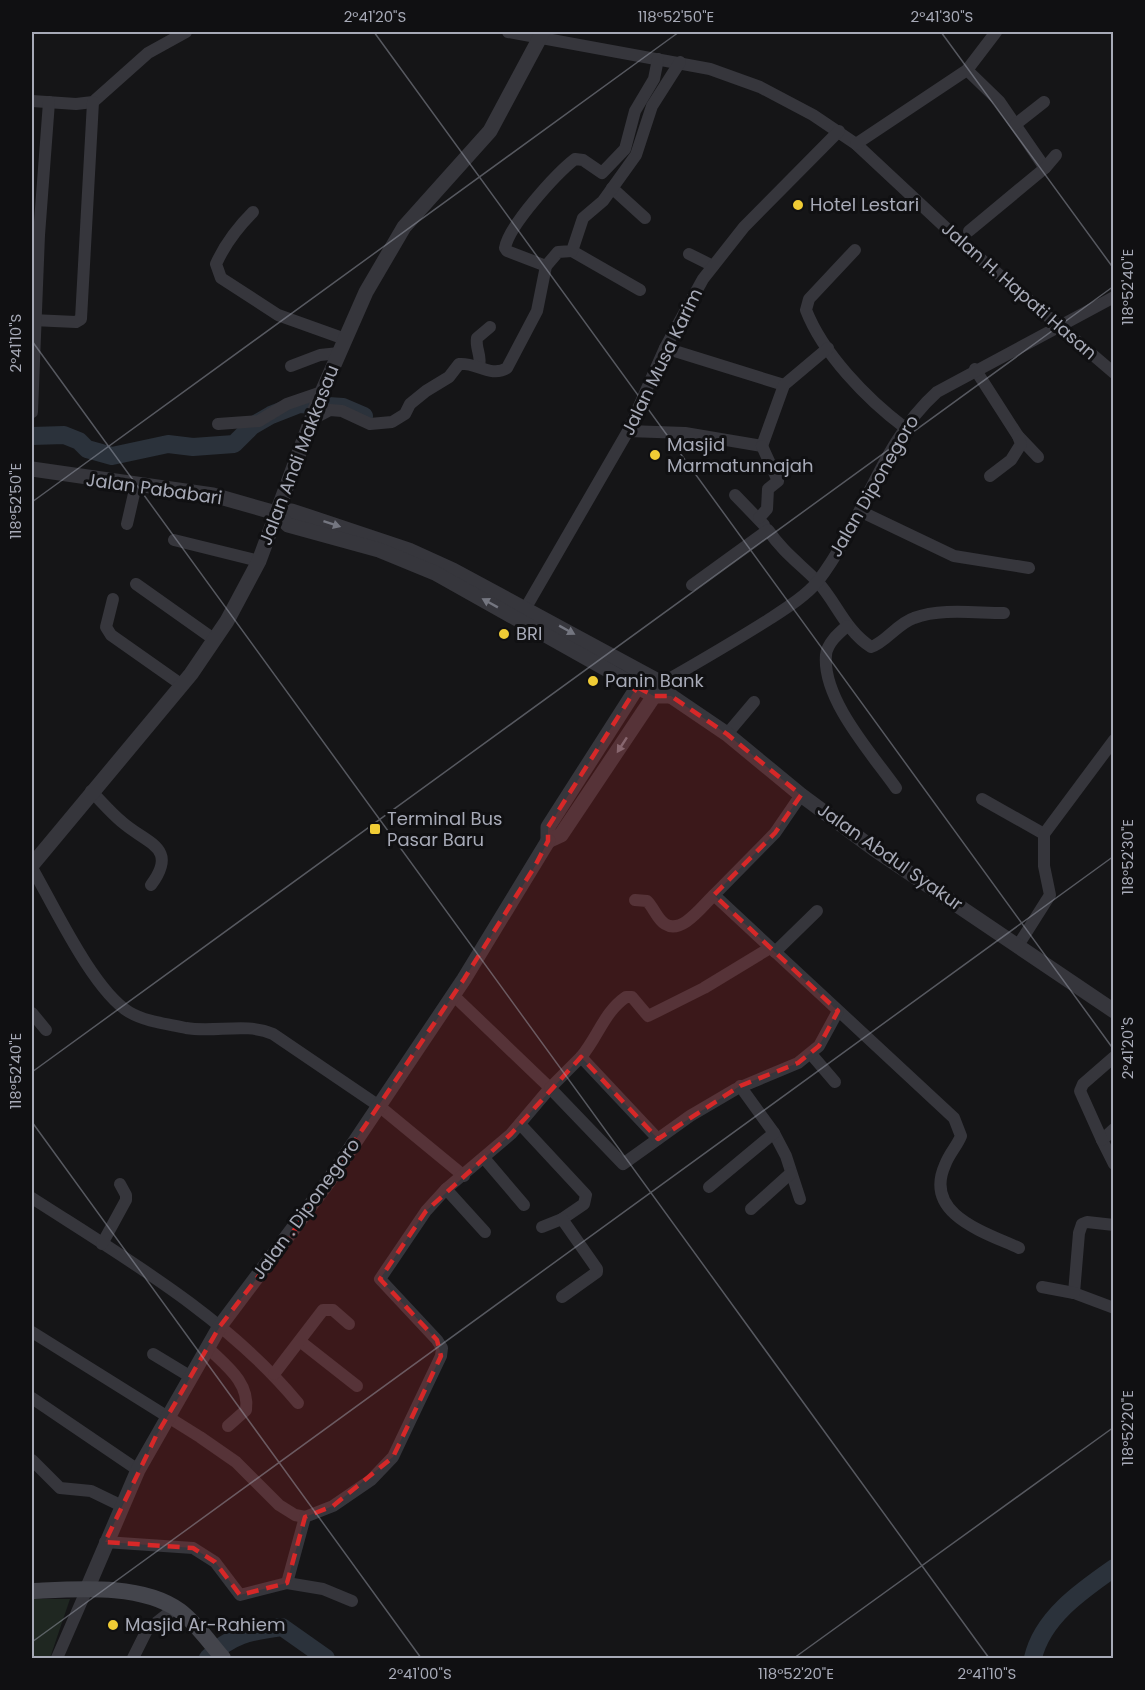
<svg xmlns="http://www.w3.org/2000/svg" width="1145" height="1690" font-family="Poppins,sans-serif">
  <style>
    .green { fill: #1f2721 }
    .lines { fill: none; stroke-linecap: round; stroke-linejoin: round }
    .river { stroke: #2b323b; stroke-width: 18 }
    .minor { stroke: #36363c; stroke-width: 12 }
    .tertiary { stroke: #36363c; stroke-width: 15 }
    .secondary { stroke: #44454c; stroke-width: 16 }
    .oneway { fill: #747680 }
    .marked { fill: #d62828; fill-opacity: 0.2; stroke: #d62828; stroke-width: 4.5; stroke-dasharray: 12 8; stroke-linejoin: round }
    .ticks { fill: none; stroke: #a7aab7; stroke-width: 1.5; stroke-opacity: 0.45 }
    .poi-dot { fill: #f0cc35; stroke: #101012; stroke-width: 2 }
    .labels { text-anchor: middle; stroke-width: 6; stroke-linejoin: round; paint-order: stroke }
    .poi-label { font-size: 18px; fill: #a7aab7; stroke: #101012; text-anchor: start }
    .street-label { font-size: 18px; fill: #a7aab7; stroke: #101012 }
    .neatline { fill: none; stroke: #a7aab7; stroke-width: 2 }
    .ticks-label { font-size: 15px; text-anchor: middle; fill: #a7aab7 }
  </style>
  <rect width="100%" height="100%" fill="#151517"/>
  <path class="green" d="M32,1599H70L50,1658H32Z"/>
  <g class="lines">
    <g class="river">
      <path d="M32,436L64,435L79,441L87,449L112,456L168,444L193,447L234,444L252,426L271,415L299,404L343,407L364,416"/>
      <path d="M208,1658C230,1635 251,1631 282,1627L326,1658"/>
      <path d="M1033,1658C1042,1618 1081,1591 1114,1568"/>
    </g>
    <g class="minor">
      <path d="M508,32L710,69L760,87L813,115L856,144L961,242L1114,373"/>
      <path d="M967,70L999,101L1045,168"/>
      <path d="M32,101L76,104L93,102L148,53L186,32"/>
      <path d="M1016,124L1044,102"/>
      <path d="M856,144L967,70L996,32"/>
      <path d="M612,188L645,218"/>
      <path d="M253,212C238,227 225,244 216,264L221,278L278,315L345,339"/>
      <path d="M969,231L1045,168L1056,155"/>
      <path d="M855,250L809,299L806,310C823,354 867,399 904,427"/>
      <path d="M572,251L640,290"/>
      <path d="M689,254L713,266"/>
      <path d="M546,266L507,251L505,248C509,225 557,173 575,159L583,160L602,173L625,149L635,111L654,79L658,59"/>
      <path d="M32,320L76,322L81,319L93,102"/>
      <path d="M665,348L784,385"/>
      <path d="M291,366L320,355L339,353"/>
      <path d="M479,367C482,356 475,348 477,338L490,327"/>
      <path d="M975,369L1018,436L1038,457"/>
      <path d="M32,412L39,235L49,102"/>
      <path d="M311,420L330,410L342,411L370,424L392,422L405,414L410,404L426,391L449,377L459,364C476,362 491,378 507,368L537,311L546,266L558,252L572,251L583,218L603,201L636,155L652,106L680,62"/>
      <path d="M218,424L259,421L287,404L322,392"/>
      <path d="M628,431L685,433L762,446L784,385L828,348"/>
      <path d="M990,476L1011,460L1021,444L1018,436"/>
      <path d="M735,495L764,525"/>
      <path d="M862,512L954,556L1029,568"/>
      <path d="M759,518L767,509L768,489L778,481L762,446"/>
      <path d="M127,524L136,485"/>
      <path d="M174,540L259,561"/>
      <path d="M136,584L215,640"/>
      <path d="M692,585L768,530C783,552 799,563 817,581C837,603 845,630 871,647C885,643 898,623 914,618C941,608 975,613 1004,613"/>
      <path d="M113,599L106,627L111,635L182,685"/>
      <path d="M521,616L628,431L665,348L703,279L744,227L839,131"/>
      <path d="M847,626C839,633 827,643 826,655C822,699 872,754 896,788"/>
      <path d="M662,683C697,663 733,642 768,620C785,609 806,596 818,581C864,521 880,443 937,392L1114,297"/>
      <path d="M727,734L754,702"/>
      <path d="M91,791C101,801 111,813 122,822C147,844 179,847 151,885"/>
      <path d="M801,795L775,833L714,895L954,1118L961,1136C957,1146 949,1154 945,1165C923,1214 984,1232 1019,1248"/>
      <path d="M982,799L1044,834"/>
      <path d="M32,868C54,906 93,990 129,1012C146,1022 168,1024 186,1028C215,1033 246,1022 273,1034L379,1106L464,1176"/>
      <path d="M635,900L647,901C654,908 657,919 665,924C682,935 703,905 714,895"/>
      <path d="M1017,947L1050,895L1044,866V834L1114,740"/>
      <path d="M775,952L817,911"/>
      <path d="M453,995L550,1088L511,1134L446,1189L485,1232"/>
      <path d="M32,1013L46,1030"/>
      <path d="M811,1054L835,1082"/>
      <path d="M581,1057L550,1088L623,1164L690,1116L736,1089L798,1063L819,1046L838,1011"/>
      <path d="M520,1124L586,1195L584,1204L562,1219L542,1227"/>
      <path d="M1114,1129L1102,1140L1114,1164"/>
      <path d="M774,1133L786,1156L800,1199"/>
      <path d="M658,1139L581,1057C598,1037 604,1012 626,997H632L648,1016L704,988L770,948"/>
      <path d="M1102,1140L1080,1091L1083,1084L1114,1057"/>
      <path d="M484,1158L524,1205"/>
      <path d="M709,1187L774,1133L740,1086"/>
      <path d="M32,1198C125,1258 227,1317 298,1403"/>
      <path d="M751,1209L791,1173"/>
      <path d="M1114,1225L1087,1222L1082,1224L1079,1233L1074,1293L1114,1308"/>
      <path d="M102,1244L126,1200V1195L120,1184"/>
      <path d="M1042,1287L1074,1293"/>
      <path d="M562,1297L597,1272V1269L562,1219"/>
      <path d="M32,1332L200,1437L236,1462L279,1505L295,1515L305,1517L287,1583"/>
      <path d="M301,1342L357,1386"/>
      <path d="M207,1347C225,1365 250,1382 246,1410L228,1426"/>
      <path d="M153,1354L191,1377"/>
      <path d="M274,1374L323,1310H333L349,1324"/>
      <path d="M32,1398L138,1470"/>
      <path d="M32,1460L60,1488L91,1491L122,1506"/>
      <path d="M305,1517L333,1506L371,1480L393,1457L441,1356L442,1348L437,1340L380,1279L426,1211L446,1189"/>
      <path d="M105,1542L193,1548L215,1562L240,1595L287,1583L323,1589L352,1601"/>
      <path d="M57,1658L87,1589"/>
      <path d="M133,1658L147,1630L175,1608"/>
    </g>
    <g class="tertiary">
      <path d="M32,469L213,495L276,513L292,511L409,550L453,570L662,683L671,696L727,734L801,795L874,849L1114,1011"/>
      <path d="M276,513L288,525L379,550L435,573L654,696H671"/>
      <path d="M548,841V827L642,680"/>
      <path d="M548,841L561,835L660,687"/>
      <path d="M32,865L191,674L227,621L259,561L319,399L366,292L404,227L490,131L543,32"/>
      <path d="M87,1589L138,1470L220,1326L328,1182L464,979L548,841"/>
    </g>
    <path class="secondary" d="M32,1591C76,1589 142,1583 180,1611C197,1624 209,1642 223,1658"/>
  </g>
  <defs><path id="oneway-solid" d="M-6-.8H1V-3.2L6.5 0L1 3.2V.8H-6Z" transform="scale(1.5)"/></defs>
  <g class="oneway">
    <use href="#oneway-solid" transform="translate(332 524) rotate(18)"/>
    <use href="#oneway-solid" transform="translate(490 603) rotate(-151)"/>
    <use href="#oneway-solid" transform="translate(567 630) rotate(29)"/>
    <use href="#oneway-solid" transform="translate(622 745) rotate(123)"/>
  </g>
  <path class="marked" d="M637,687L654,696H671L727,734L801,795L775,833L714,895L838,1011L819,1046L798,1063L740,1086L658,1139L581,1057L511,1134L426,1211L380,1279L437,1340L441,1356L393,1457L333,1506L305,1517L287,1583L240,1595L215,1562L193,1548L105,1542L156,1436L220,1326L298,1225L464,979L535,866L548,841V827Z"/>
  <path class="ticks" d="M374,32L1114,1050M941,32L1114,269M32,341L989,1658M32,502L679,32M32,1072L1114,286M32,1122L421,1658M32,1642L1114,856M794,1658L1114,1427"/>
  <g class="poi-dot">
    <circle cx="798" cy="205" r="6"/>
    <circle cx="655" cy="455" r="6"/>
    <circle cx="504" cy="634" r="6"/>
    <circle cx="593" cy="681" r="6"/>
    <rect x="369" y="823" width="12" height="12" rx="3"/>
    <circle cx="113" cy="1625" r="6"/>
  </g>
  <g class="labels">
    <g class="poi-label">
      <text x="810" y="211">Hotel Lestari</text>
      <text x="667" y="451">Masjid<tspan x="667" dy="21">Marmatunnajah</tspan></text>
      <text x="516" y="640">BRI</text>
      <text x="605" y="687">Panin Bank</text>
      <text x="387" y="825">Terminal Bus<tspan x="387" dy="21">Pasar Baru</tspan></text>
      <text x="125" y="1631">Masjid Ar-Rahiem</text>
    </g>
    <g class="street-label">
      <text transform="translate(1019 291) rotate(41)" y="6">Jalan H. Hapati Hasan</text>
      <text transform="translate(662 362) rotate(-64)" y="6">Jalan Musa Karim</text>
      <text transform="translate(299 455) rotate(-69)" y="6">Jalan Andi Makkasau</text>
      <text transform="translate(874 486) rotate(-60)" y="6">Jalan Diponegoro</text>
      <text transform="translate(154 489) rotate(8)" y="6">Jalan Pababari</text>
      <text transform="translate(890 857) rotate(35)" y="6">Jalan Abdul Syakur</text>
      <text transform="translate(306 1209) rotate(-54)" y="6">Jalan . Diponegoro</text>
    </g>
  </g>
  <rect width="1145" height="1690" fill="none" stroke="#101012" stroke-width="66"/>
  <rect x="33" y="33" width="1079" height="1624" class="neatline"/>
  <g class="ticks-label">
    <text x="375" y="22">2°41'20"S</text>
    <text x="676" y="22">118°52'50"E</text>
    <text x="942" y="22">2°41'30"S</text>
    <text transform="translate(1128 287) rotate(-90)" y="5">118°52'40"E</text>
    <text transform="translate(16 343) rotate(-90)" y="5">2°41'10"S</text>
    <text transform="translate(16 501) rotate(-90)" y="5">118°52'50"E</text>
    <text transform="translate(1128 857) rotate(-90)" y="5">118°52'30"E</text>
    <text transform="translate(1128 1048) rotate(-90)" y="5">2°41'20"S</text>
    <text transform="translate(16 1071) rotate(-90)" y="5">118°52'40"E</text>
    <text transform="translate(1128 1428) rotate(-90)" y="5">118°52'20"E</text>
    <text x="420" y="1679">2°41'00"S</text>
    <text x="796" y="1679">118°52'20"E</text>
    <text x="987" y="1679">2°41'10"S</text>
  </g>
</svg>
